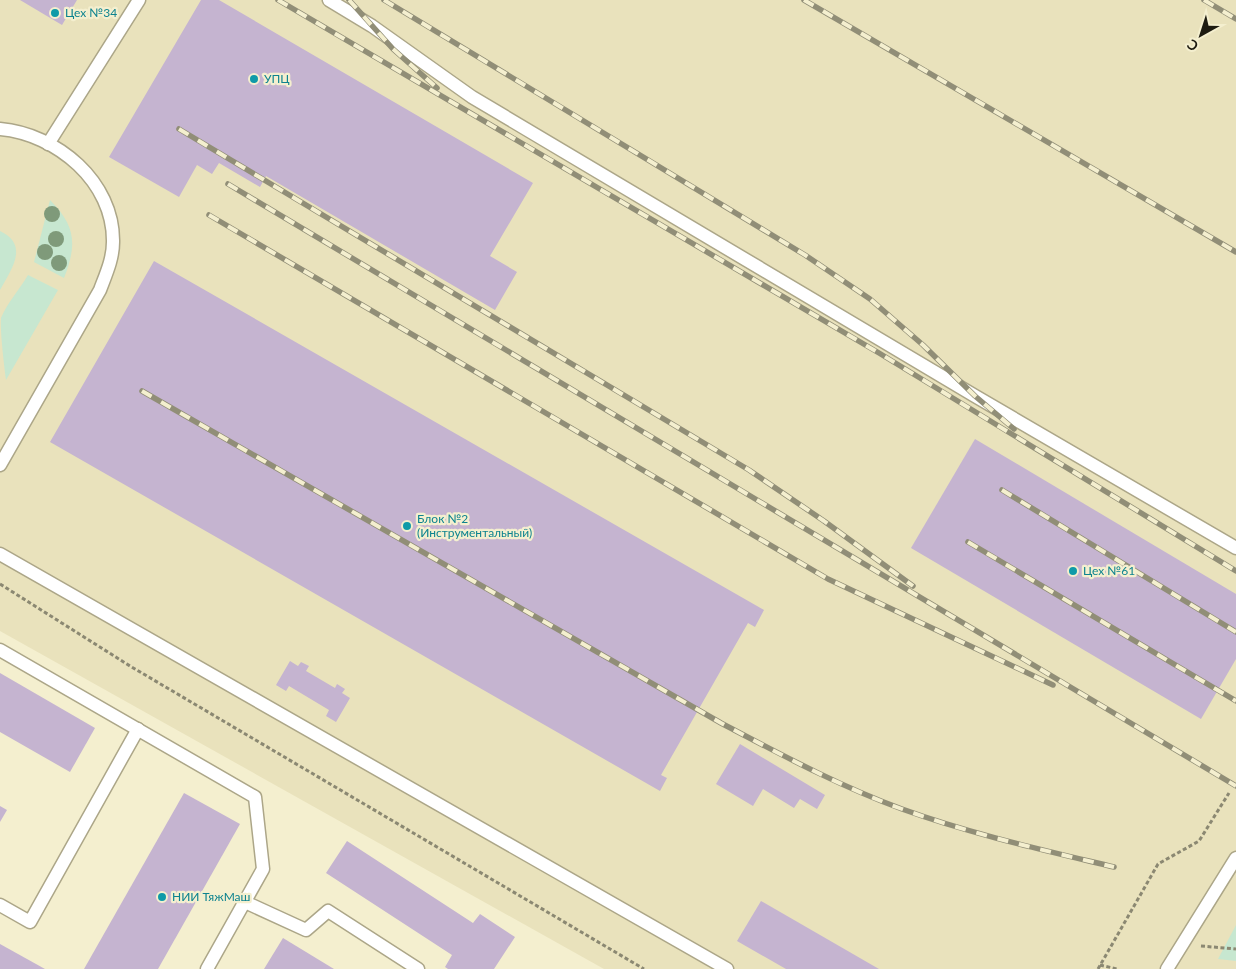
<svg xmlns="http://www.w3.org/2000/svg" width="1236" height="969" font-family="Lato,sans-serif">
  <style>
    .built { fill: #e9e2bc }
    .green { fill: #c7e7d0 }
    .building { fill: #c5b4d0 }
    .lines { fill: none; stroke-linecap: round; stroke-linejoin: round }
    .service-casing { stroke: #aca688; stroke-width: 15 }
    .path { stroke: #8b8872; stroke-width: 3; stroke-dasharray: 4 2.5; stroke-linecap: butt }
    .service { stroke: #fff; stroke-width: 12 }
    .rail-casing { stroke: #918e77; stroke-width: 5.5 }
    .rail { stroke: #f4efcf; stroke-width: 4; stroke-dasharray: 11; stroke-linecap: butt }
    .tree { fill: #7f9a7a }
    .culture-dot { fill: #0f9aa8; stroke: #f4efcf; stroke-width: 2 }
    .labels { text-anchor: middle; stroke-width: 4.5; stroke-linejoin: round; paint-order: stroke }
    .culture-label { font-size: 12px; fill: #0d838f; stroke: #f4efcf; text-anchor: start }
  </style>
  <rect width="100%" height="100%" fill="#f4efcf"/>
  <path class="built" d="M0,0H1236V969H604L0,631Z"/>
  <g class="green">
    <path d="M50,200C76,226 77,245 64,278L34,262Z"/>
    <path d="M0,231C30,245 11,270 0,290Z"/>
    <path d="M28,275L58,290L6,380C4,364 0,332 1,318C7,303 20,289 28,275Z"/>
    <path d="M1236,925V961L1218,959Z"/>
  </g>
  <g class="building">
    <path d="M20,0H77L62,25Z"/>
    <path d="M201,0H219L533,183L490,256L517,272L495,310L266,176L260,187L219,163L212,174L197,165L179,197L109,157Z"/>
    <path d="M154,261L764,610L755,627L748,623L661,775L667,778L660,791L50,442Z"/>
    <path d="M975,439L1236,594V659L1201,719L911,548Z"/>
    <path d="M290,661L298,666L301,662L309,666L306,671L335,688L337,684L345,689L342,693L350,698L336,722L326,716L329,710L289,686L286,691L276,685Z"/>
    <path d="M0,673L95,728L70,772L0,732Z"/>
    <path d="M740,744L825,795L817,809L800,799L794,808L763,789L753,806L716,784Z"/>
    <path d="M184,793L240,824L158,969H84Z"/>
    <path d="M0,806L7,810L0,822Z"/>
    <path d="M347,841L473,923L480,914L515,937L494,969H448L445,967L452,955L326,873Z"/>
    <path d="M761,901L879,969H786L737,941Z"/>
    <path d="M283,938L334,969H264Z"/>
    <path d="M0,944L45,969H0Z"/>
  </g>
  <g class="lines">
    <g class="service-casing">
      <g id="service">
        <path d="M329,0L372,26L472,97L975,396L1236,548"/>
        <path d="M0,129C57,134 114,182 113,242C113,259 106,274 100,290L0,465"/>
        <path d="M48,144L139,0"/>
        <path d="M0,554L727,969"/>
        <path d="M0,650L255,797L263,869L207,969"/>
        <path d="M245,902L306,930L328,911L418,969"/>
        <path d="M0,905L30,922L138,729"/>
        <path d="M1167,969L1236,858"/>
      </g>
    </g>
    <g class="path">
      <path d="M0,584L130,666L644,969"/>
      <path d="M1201,946L1236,949"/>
      <path d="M1100,965L1117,969"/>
      <path d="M1098,969L1158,864L1199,841L1229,793"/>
    </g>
    <use href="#service" class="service"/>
    <g class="rail-casing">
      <g id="rail">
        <path d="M278,0L879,353L1236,571"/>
        <path d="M349,0L393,49L437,88"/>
        <path d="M384,0L805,255L870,299L923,345L975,396L1014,429"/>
        <path d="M804,0L1236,252"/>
        <path d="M1204,0L1236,19"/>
        <path d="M179,129L749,470L824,521L913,586"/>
        <path d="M228,184L1236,786"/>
        <path d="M209,215L828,579L1053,685"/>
        <path d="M142,391L721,723C780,754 839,786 902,809C971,834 1043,850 1114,867"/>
        <path d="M1002,490L1236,632"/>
        <path d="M968,542L1236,701"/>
      </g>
    </g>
    <use href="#rail" class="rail"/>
  </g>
  <g class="tree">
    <circle cx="52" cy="214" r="8"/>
    <circle cx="56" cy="239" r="8"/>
    <circle cx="45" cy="252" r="8"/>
    <circle cx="59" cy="263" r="8"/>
  </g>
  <g class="culture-dot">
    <circle cx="55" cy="13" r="5"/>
    <circle cx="254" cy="79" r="5"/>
    <circle cx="407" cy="526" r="5"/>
    <circle cx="1073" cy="571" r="5"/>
    <circle cx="162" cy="897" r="5"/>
  </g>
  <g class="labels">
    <g class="culture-label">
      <text x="65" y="17">Цех №34</text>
      <text x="264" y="83">УПЦ</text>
      <text x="417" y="523">Блок №2<tspan x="417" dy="14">(Инструментальный)</tspan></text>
      <text x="1083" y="575">Цех №61</text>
      <text x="172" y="901">НИИ ТяжМаш</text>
    </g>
  </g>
  <g transform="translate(1201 35) rotate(219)" stroke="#f4efcf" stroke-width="4" paint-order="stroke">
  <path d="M0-4L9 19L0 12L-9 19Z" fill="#1d1b10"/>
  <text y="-8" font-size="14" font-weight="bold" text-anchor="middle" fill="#1d1b10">С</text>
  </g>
</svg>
